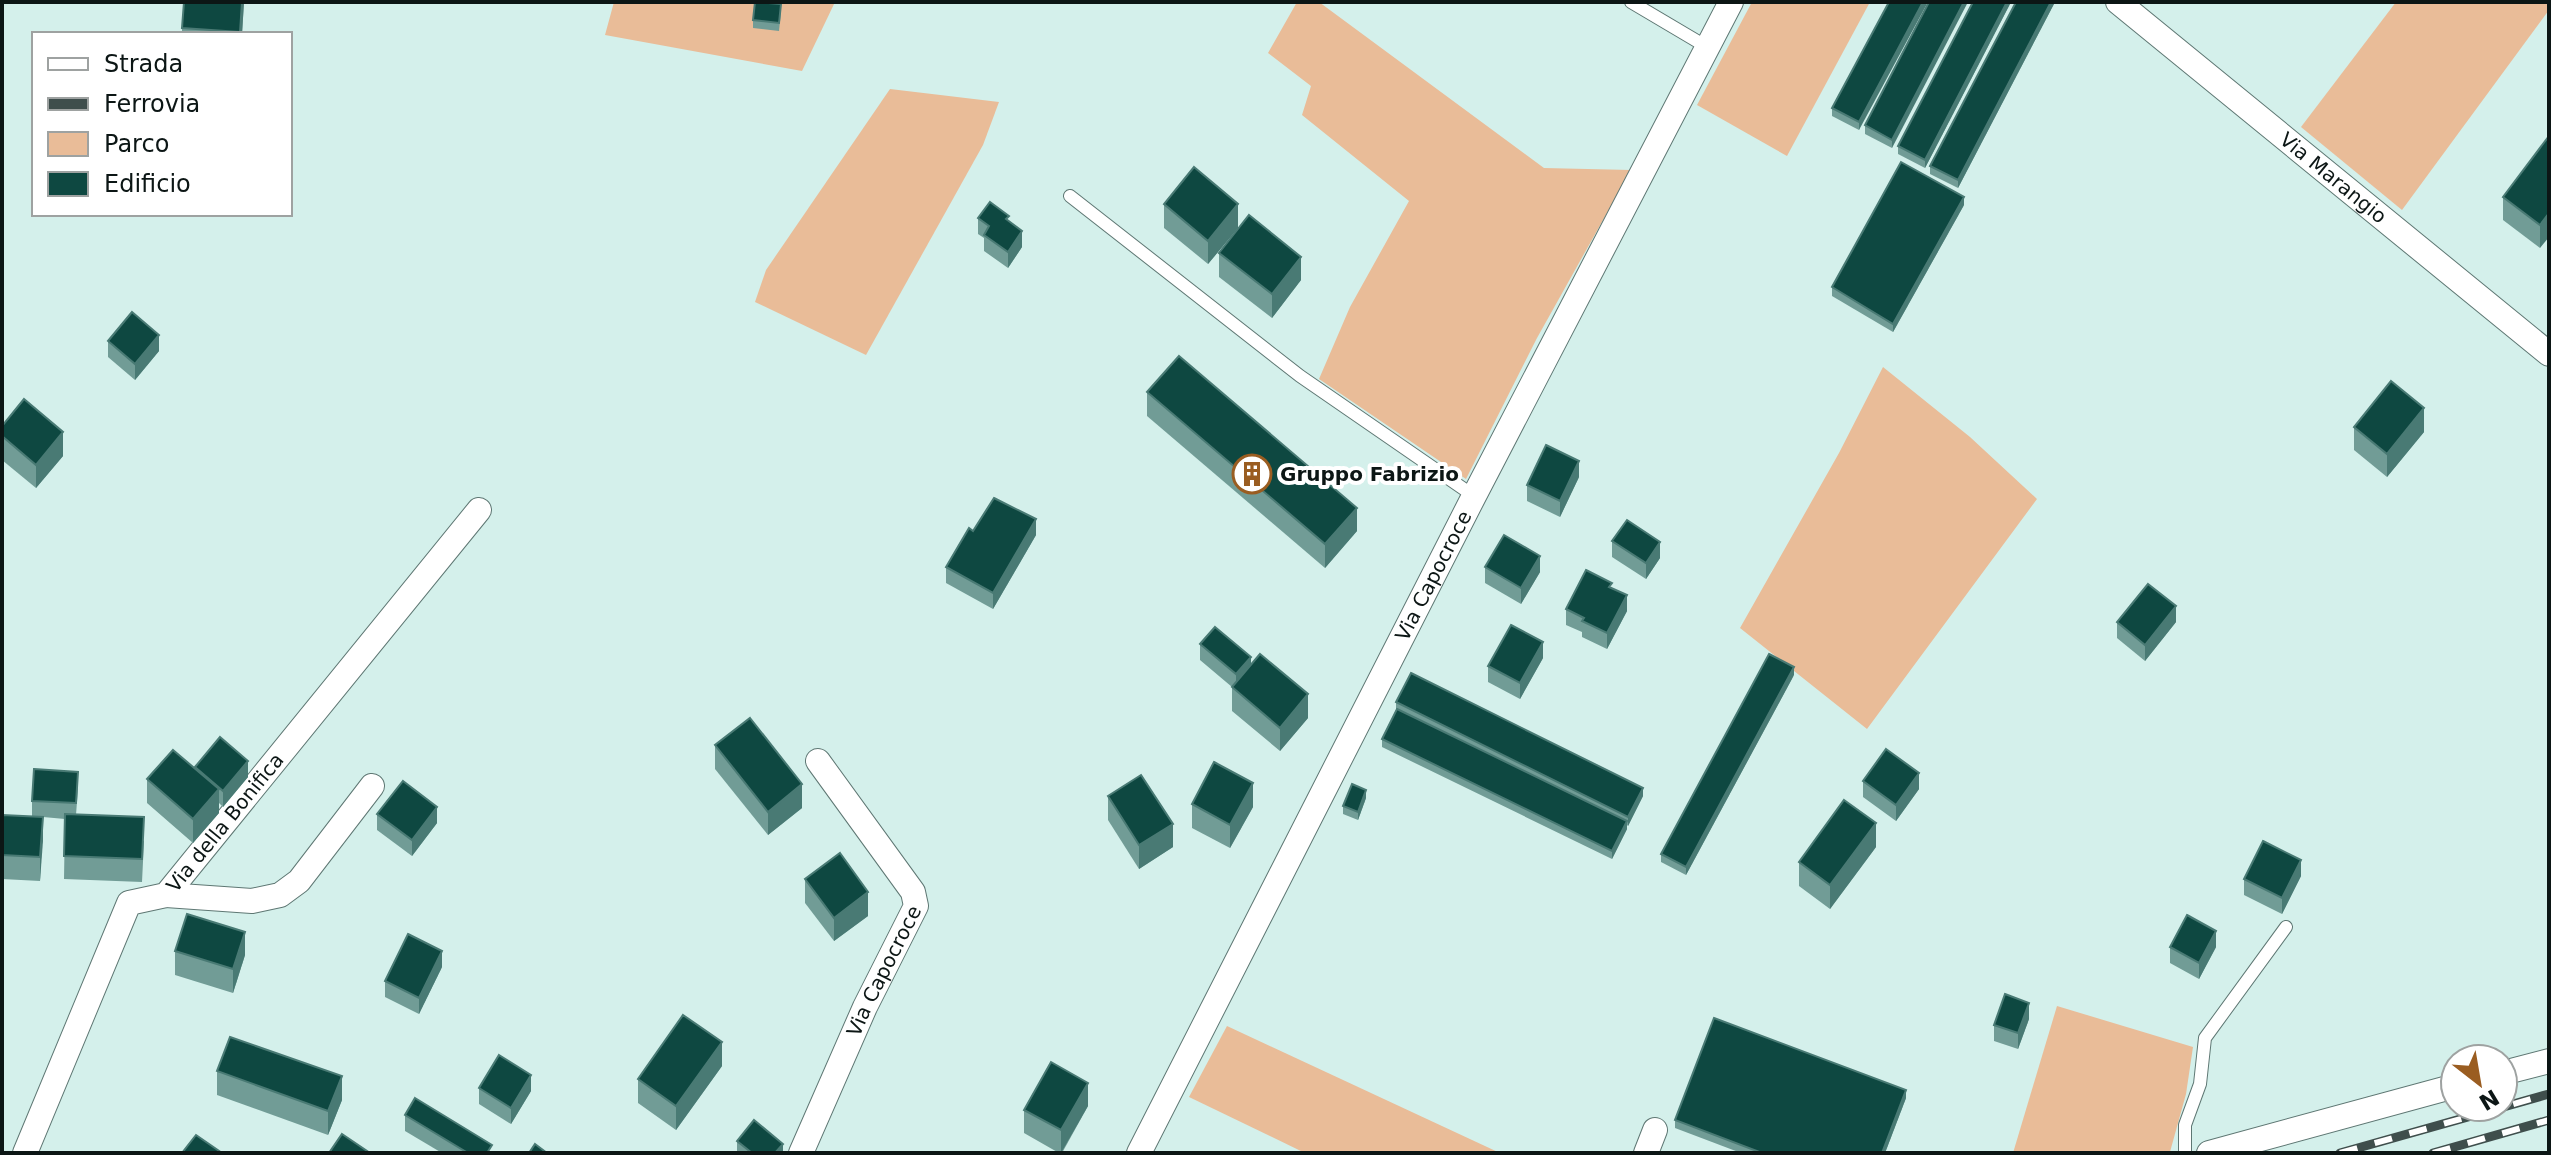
<svg xmlns="http://www.w3.org/2000/svg" width="2551" height="1155" font-family="'DejaVu Sans',sans-serif">
  <style>
    .green { fill: #e9bc98 }
    .lines { fill: none; stroke-linecap: round; stroke-linejoin: round }
    .lane-casing { stroke: #5e7773; stroke-width: 14 }
    .street-casing { stroke: #5e7773; stroke-width: 26 }
    .lane { stroke: #fff; stroke-width: 12 }
    .street { stroke: #fff; stroke-width: 24 }
    .rail-casing { stroke: #3f4e4c; stroke-width: 9 }
    .rail { stroke: #fff; stroke-width: 6; stroke-dasharray: 18; stroke-linecap: butt }
    .wall { fill: #719c96 }
    .shaded-wall { fill: #497a74 }
    .building { fill: #0e4841; stroke: #497a74; stroke-width: 2 }
    .labels { text-anchor: middle; stroke-width: 8; stroke-linejoin: round; paint-order: stroke }
    .street-label { font-size: 20px; fill: #0c1615; stroke: #fff }
    .poi-label { font-size: 20px; font-weight: bold; fill: #0c1615; stroke: #fff; text-anchor: start }
  </style>
  <rect width="100%" height="100%" fill="#d4f0eb"/>
  <g class="green">
    <path d="M614,2H835L802,71L605,35Z"/>
    <path d="M1297,2H1319L1544,168L1631,170L1537,338L1466,479L1319,379L1350,307L1409,201L1302,115L1311,86L1268,53Z"/>
    <path d="M1752,2H1870L1787,156L1697,105Z"/>
    <path d="M2396,2H2549V10L2402,210L2301,127Z"/>
    <path d="M890,89L999,102L983,145L866,355L755,302L766,270Z"/>
    <path d="M1883,367L1970,437L2037,499L1867,729L1740,628L1839,453Z"/>
    <path d="M2057,1006L2193,1047L2186,1094L2170,1152L2013,1153Z"/>
    <path d="M1227,1026L1500,1153H1305L1189,1097Z"/>
  </g>
  <g class="lines">
    <g class="lane-casing">
      <g id="lane">
        <path d="M1631,2L1707,47"/>
        <path d="M1070,196L1300,376L1474,496"/>
        <path d="M2185,1153V1125L2200,1084L2205,1038L2286,927"/>
      </g>
    </g>
    <g class="street-casing">
      <g id="street">
        <path id="s1" d="M2118,2L2549,354"/>
        <path d="M166,895L252,901L280,895L299,881L372,786"/>
        <path d="M2503,1073L2549,1061"/>
        <path id="s2" d="M25,1153L129,903L166,895L479,510"/>
        <path id="s3" d="M801,1153L865,1007L916,906L913,892L818,761"/>
        <path id="s4" d="M1139,1153L1474,496L1731,2"/>
        <path d="M1646,1153L1655,1130"/>
        <path d="M2209,1153L2455,1086"/>
      </g>
    </g>
    <use href="#lane" class="lane"/>
    <use href="#street" class="street"/>
    <g class="rail-casing">
      <g id="rail">
        <path d="M2340,1153L2549,1094"/>
        <path d="M2433,1153L2549,1120"/>
      </g>
    </g>
    <use href="#rail" class="rail"/>
  </g>
  <g class="wall">
    <path d="M244,2L242,34H182V28Z"/>
    <path d="M1889,2L1859,130L1832,116V108Z"/>
    <path d="M1929,2L1892,148L1865,134V125Z"/>
    <path d="M1973,2H2011L1925,168L1898,154V146Z"/>
    <path d="M2016,2H2055L1958,188L1930,174V166Z"/>
    <path d="M781,12L779,31L753,28V20Z"/>
    <path d="M2549,136L2540,248L2503,220V197Z"/>
    <path d="M1164,204L1238,228L1208,264L1164,228Z"/>
    <path d="M1964,205L1893,332L1832,296V287Z"/>
    <path d="M978,218L1009,221L1022,247L1008,268L984,251V238L978,234Z"/>
    <path d="M1219,253L1301,280L1272,318L1219,277Z"/>
    <path d="M108,341L159,351L135,380L108,357Z"/>
    <path d="M1147,392L1357,531L1325,568L1147,416Z"/>
    <path d="M2,426L63,456L36,488L2,460Z"/>
    <path d="M2354,427L2424,432L2387,477L2354,450Z"/>
    <path d="M1579,477L1560,517L1527,501V485Z"/>
    <path d="M973,531L1036,535L993,609L946,583V567Z"/>
    <path d="M1612,541L1660,558L1646,579L1612,557Z"/>
    <path d="M1485,567L1540,572L1521,604L1485,583Z"/>
    <path d="M1612,588L1627,611L1607,649L1582,637V632L1566,625V609Z"/>
    <path d="M2117,622H2176L2145,661L2117,638Z"/>
    <path d="M1200,644L1251,664L1308,718L1280,751L1232,711V687L1200,660Z"/>
    <path d="M1543,658L1520,699L1488,682V666Z"/>
    <path d="M1794,675L1686,875L1661,862V854Z"/>
    <path d="M1396,702L1643,796L1628,826L1627,825V829L1612,859L1382,747V739L1396,710Z"/>
    <path d="M715,745L802,808L768,835L715,769Z"/>
    <path d="M195,767L248,777L223,807L219,803V813L193,843L147,803V779L195,769Z"/>
    <path d="M1863,781L1919,789L1896,821L1863,797Z"/>
    <path d="M78,788L76,815L144,841L142,882L64,879L65,819L43,817L40,881L2,879V815L32,817V801Z"/>
    <path d="M1108,796L1173,847L1139,869L1108,820Z"/>
    <path d="M1366,798L1358,820L1343,814V806Z"/>
    <path d="M1192,804L1253,807L1230,848L1192,828Z"/>
    <path d="M377,814L437,823L412,856L377,830Z"/>
    <path d="M1876,847L1830,909L1799,886V862Z"/>
    <path d="M2301,876L2282,914L2244,895V879Z"/>
    <path d="M805,879L868,916L834,941L805,903Z"/>
    <path d="M2170,947H2216L2199,979L2170,963Z"/>
    <path d="M175,951L245,955L233,993L175,975Z"/>
    <path d="M442,967L419,1014L385,997V981Z"/>
    <path d="M2029,1019L2018,1049L1994,1041V1025Z"/>
    <path d="M722,1066L676,1130L638,1103V1079Z"/>
    <path d="M217,1071L342,1100L328,1135L217,1095Z"/>
    <path d="M479,1088L531,1091L511,1124L479,1104Z"/>
    <path d="M1906,1098L1885,1153H1741L1675,1128V1120Z"/>
    <path d="M1088,1106L1062,1153H1059L1024,1133V1110Z"/>
    <path d="M405,1115L492,1153H442L405,1131Z"/>
    <path d="M737,1141L783,1153H737Z"/>
  </g>
  <g class="shaded-wall">
    <path d="M242,2H244L242,34H240Z"/>
    <path d="M1923,2H1928L1859,130V122Z"/>
    <path d="M1964,2H1968L1892,148V140Z"/>
    <path d="M2007,2H2011L1925,168V160Z"/>
    <path d="M2051,2H2055L1958,188V180Z"/>
    <path d="M1964,197V205L1893,332V324Z"/>
    <path d="M1238,204V228L1208,264V241Z"/>
    <path d="M2549,213V237L2540,248V225Z"/>
    <path d="M1022,231V247L1008,268V252Z"/>
    <path d="M1301,257V280L1272,318V294Z"/>
    <path d="M159,335V351L135,380V364Z"/>
    <path d="M2424,408V432L2387,477V454Z"/>
    <path d="M63,432V456L36,488V465Z"/>
    <path d="M1579,461V477L1560,517V501Z"/>
    <path d="M1357,508V531L1325,568V544Z"/>
    <path d="M1036,519V535L993,609V593Z"/>
    <path d="M1660,542V558L1646,579V563Z"/>
    <path d="M1540,556V572L1521,604V588Z"/>
    <path d="M1627,595V611L1607,649V633Z"/>
    <path d="M2176,606V622L2145,661V645Z"/>
    <path d="M1543,642V658L1520,699V683Z"/>
    <path d="M1251,657V673L1236,690V674Z"/>
    <path d="M1794,667V675L1686,875V867Z"/>
    <path d="M1308,694V718L1280,751V728Z"/>
    <path d="M248,761V777L223,807V791Z"/>
    <path d="M1919,773V789L1896,821V805Z"/>
    <path d="M1253,783V807L1230,848V825Z"/>
    <path d="M802,784V808L768,835V812Z"/>
    <path d="M1643,788V796L1628,826V817Z"/>
    <path d="M219,789V813L193,843V819Z"/>
    <path d="M1366,790V798L1358,820V812Z"/>
    <path d="M437,807V823L412,856V840Z"/>
    <path d="M43,817V841L40,881V857Z"/>
    <path d="M1627,821V829L1612,859V851Z"/>
    <path d="M1876,823V847L1830,909V885Z"/>
    <path d="M1173,824V847L1139,869V845Z"/>
    <path d="M2301,860V876L2282,914V898Z"/>
    <path d="M868,892V916L834,941V918Z"/>
    <path d="M2216,931V947L2199,979V963Z"/>
    <path d="M245,932V955L233,993V969Z"/>
    <path d="M442,951V967L419,1014V998Z"/>
    <path d="M2029,1003V1019L2018,1049V1033Z"/>
    <path d="M722,1042V1066L676,1130V1106Z"/>
    <path d="M531,1075V1091L511,1124V1108Z"/>
    <path d="M342,1076V1100L328,1135V1111Z"/>
    <path d="M1088,1083V1106L1061,1153V1130Z"/>
    <path d="M1906,1090V1098L1885,1153H1882Z"/>
    <path d="M783,1144V1153H775Z"/>
  </g>
  <g class="building">
    <path d="M184,2H242L240,32L182,28Z"/>
    <path d="M755,2L781,4L779,23L753,20Z"/>
    <path d="M1889,2H1923L1859,122L1832,108Z"/>
    <path d="M1929,2H1964L1892,140L1865,125Z"/>
    <path d="M1973,2H2007L1925,160L1898,146Z"/>
    <path d="M2016,2H2051L1958,180L1930,166Z"/>
    <path d="M2549,136V213L2540,225L2503,197Z"/>
    <path d="M1901,162L1964,197L1893,324L1832,287Z"/>
    <path d="M1194,167L1238,204L1208,241L1164,204Z"/>
    <path d="M990,202L1009,216L1006,219L1022,231L1008,252L984,235L989,226L978,218Z"/>
    <path d="M1249,215L1301,257L1272,294L1219,253Z"/>
    <path d="M132,312L159,335L135,364L108,341Z"/>
    <path d="M1179,356L1357,508L1325,544L1147,392Z"/>
    <path d="M2391,381L2424,408L2387,454L2354,427Z"/>
    <path d="M24,399L63,432L36,465L2,436V426Z"/>
    <path d="M1546,445L1579,461L1560,501L1527,485Z"/>
    <path d="M994,498L1036,519L993,593L946,567L969,528L973,531Z"/>
    <path d="M1627,520L1660,542L1646,563L1612,541Z"/>
    <path d="M1504,535L1540,556L1521,588L1485,567Z"/>
    <path d="M1586,570L1612,583L1609,587L1627,595L1607,633L1582,621L1584,618L1566,609Z"/>
    <path d="M2148,584L2176,606L2145,645L2117,622Z"/>
    <path d="M1511,625L1543,642L1520,683L1488,666Z"/>
    <path d="M1215,627L1251,657L1236,674L1200,644Z"/>
    <path d="M1260,654L1308,694L1280,728L1232,687Z"/>
    <path d="M1769,654L1794,667L1686,867L1661,854Z"/>
    <path d="M1411,673L1643,788L1628,817L1396,702Z"/>
    <path d="M1397,709L1627,821L1612,851L1382,739Z"/>
    <path d="M750,718L802,784L768,812L715,745Z"/>
    <path d="M220,737L248,761L223,791L195,767Z"/>
    <path d="M1886,749L1919,773L1896,805L1863,781Z"/>
    <path d="M173,750L219,789L193,819L147,779Z"/>
    <path d="M1214,762L1253,783L1230,825L1192,804Z"/>
    <path d="M34,769L78,772L76,803L32,801Z"/>
    <path d="M1141,775L1173,824L1139,845L1108,796Z"/>
    <path d="M403,781L437,807L412,840L377,814Z"/>
    <path d="M1352,784L1366,790L1358,812L1343,806Z"/>
    <path d="M1844,800L1876,823L1830,885L1799,862Z"/>
    <path d="M65,814L144,817L142,859L64,856Z"/>
    <path d="M2,815L43,817L40,857L2,855Z"/>
    <path d="M2263,841L2301,860L2282,898L2244,879Z"/>
    <path d="M840,853L868,892L834,918L805,879Z"/>
    <path d="M187,914L245,932L233,969L175,951Z"/>
    <path d="M2187,915L2216,931L2199,963L2170,947Z"/>
    <path d="M408,934L442,951L419,998L385,981Z"/>
    <path d="M2005,994L2029,1003L2018,1033L1994,1025Z"/>
    <path d="M683,1015L722,1042L676,1106L638,1079Z"/>
    <path d="M1714,1018L1906,1090L1882,1153H1762L1675,1120Z"/>
    <path d="M230,1037L342,1076L328,1111L217,1071Z"/>
    <path d="M499,1055L531,1075L511,1108L479,1088Z"/>
    <path d="M1051,1062L1088,1083L1061,1130L1024,1110Z"/>
    <path d="M415,1098L492,1145L487,1153H468L405,1115Z"/>
    <path d="M754,1120L783,1144L775,1153H752L737,1141Z"/>
    <path d="M342,1134L370,1153H329Z"/>
    <path d="M196,1135L222,1153H182Z"/>
    <path d="M535,1144L547,1153H529Z"/>
  </g>
  <defs>
    <g id="building-ring" transform="scale(2)"><circle r="9.5" fill="#fff" stroke="#9a5d21" stroke-width="1.5"/><path d="M-4-6H4V6H1V3H-1V6H-4ZM-2.5-4.3h1.7v1.8h-1.7ZM.8-4.3h1.7v1.8H.8ZM-2.5-1h1.7V.8h-1.7ZM.8-1h1.7V.8H.8Z" fill="#9a5d21"/></g>
  </defs>
  <g fill-rule="evenodd">
    <use href="#building-ring" x="1252" y="474"/>
  </g>
  <g class="labels">
    <g class="street-label">
      <text dy="7" stroke="none"><textPath href="#s1" startOffset="278">Via Marangio</textPath></text>
      <text dy="7" stroke="none"><textPath href="#s4" startOffset="648">Via Capocroce</textPath></text>
      <text dy="7" stroke="none"><textPath href="#s2" startOffset="402">Via della Bonifica</textPath></text>
      <text dy="7" stroke="none"><textPath href="#s3" startOffset="200">Via Capocroce</textPath></text>
    </g>
    <g class="poi-label">
      <text x="1280" y="481">Gruppo Fabrizio</text>
    </g>
  </g>
  <rect width="2551" height="1155" fill="none" stroke="#0c1615" stroke-width="8"/>
  <rect x="32" y="32" width="260" height="184" fill="#ffffff" stroke="#9ea2a1" stroke-width="2"/>
  <rect x="48" y="58" width="40" height="12" fill="#ffffff" stroke="#9ea2a1" stroke-width="2"/>
  <text x="104" y="72" font-size="24" fill="#0c1615">Strada</text>
  <rect x="48" y="98" width="40" height="12" fill="#3f4e4c" stroke="#9ea2a1" stroke-width="2"/>
  <text x="104" y="112" font-size="24" fill="#0c1615">Ferrovia</text>
  <rect x="48" y="132" width="40" height="24" fill="#e9bc98" stroke="#9ea2a1" stroke-width="2"/>
  <text x="104" y="152" font-size="24" fill="#0c1615">Parco</text>
  <rect x="48" y="172" width="40" height="24" fill="#0e4841" stroke="#9ea2a1" stroke-width="2"/>
  <text x="104" y="192" font-size="24" fill="#0c1615">Edificio</text>
  <g transform="translate(2479 1083) rotate(149)"><circle r="38" fill="#ffffff" stroke="#9ea2a1" stroke-width="2"/>
  <path d="M0-6L14 30L0 20L-14 30Z" fill="#9a5d21"/>
  <text y="-12" font-size="22" font-weight="bold" text-anchor="middle" fill="#0c1615">N</text>
  </g>
</svg>
